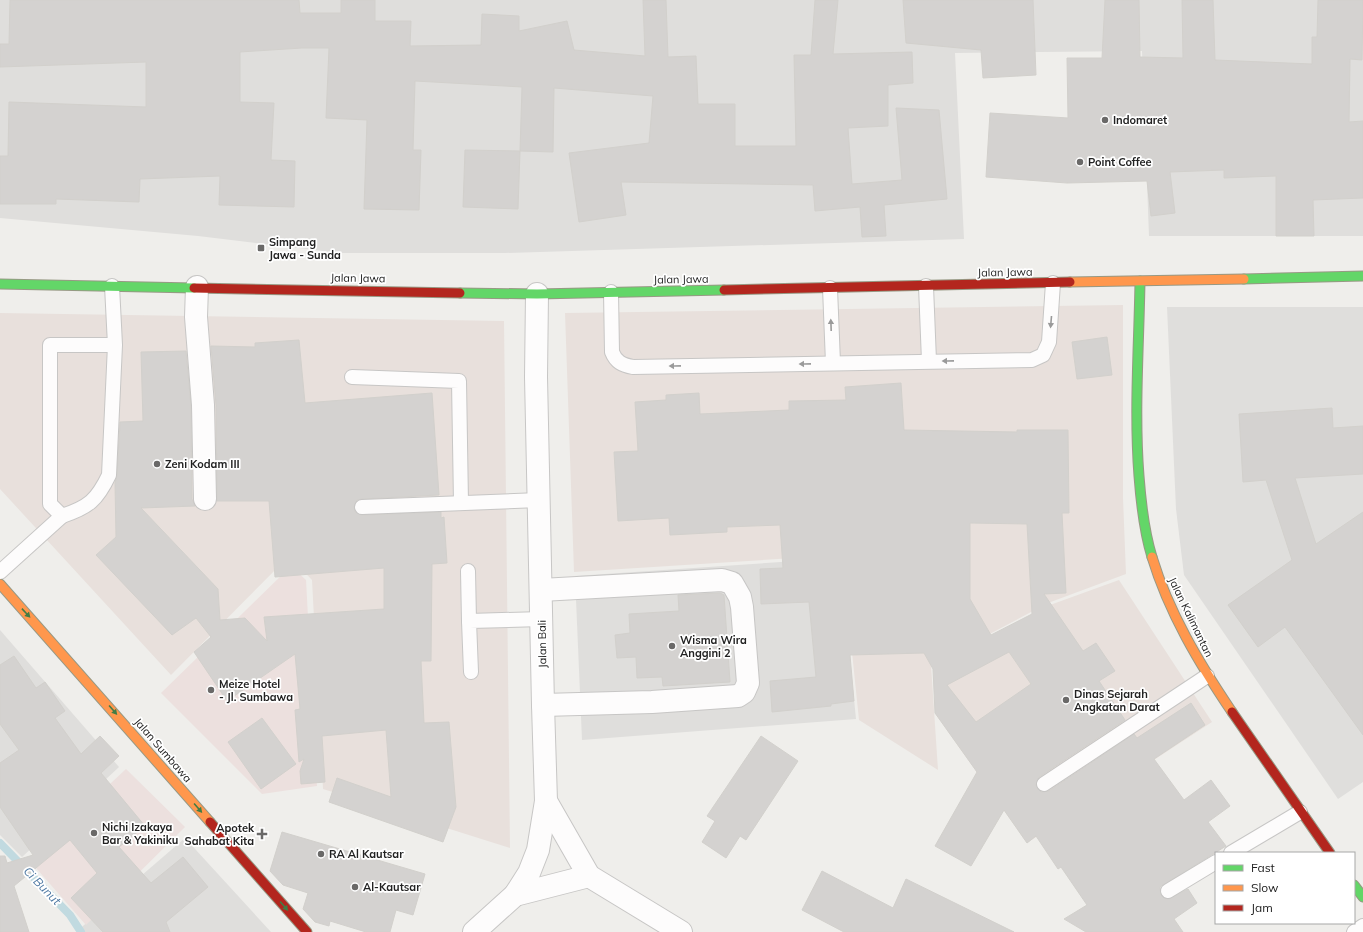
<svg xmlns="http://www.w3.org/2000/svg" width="1363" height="932" font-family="Mulish,sans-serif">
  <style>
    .residential { fill: #dfdedc }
    .commercial { fill: #ece0de }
    .military { fill: #e8e0dc }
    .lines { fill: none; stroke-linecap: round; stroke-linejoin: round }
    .stream { stroke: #c1dae0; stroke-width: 8 }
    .building { fill: #d4d2d0; stroke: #d2d0cc; fill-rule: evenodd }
    .lane-casing { stroke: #c7c6c5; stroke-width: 16 }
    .street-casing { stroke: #c7c6c5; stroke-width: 24 }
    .fast-casing { stroke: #979984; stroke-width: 11 }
    .slow-casing { stroke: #979984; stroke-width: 11 }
    .jam-casing { stroke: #979984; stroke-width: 11 }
    .lane { stroke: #fdfcfc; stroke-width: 14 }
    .street { stroke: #fdfcfc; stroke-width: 22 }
    .fast { stroke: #63d668; stroke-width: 9 }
    .slow { stroke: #ff974d; stroke-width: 9 }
    .jam { stroke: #b3261e; stroke-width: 9 }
    .oneway { fill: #9a9a9a }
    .oneway2 { fill: #427c45 }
    .poi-dot { fill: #6a6968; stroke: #fff; stroke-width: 1.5 }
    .labels { text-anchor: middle; stroke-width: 3.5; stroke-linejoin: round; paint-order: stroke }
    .poi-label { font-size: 11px; font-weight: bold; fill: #222; stroke: #fff; text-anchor: start }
    .street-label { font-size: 11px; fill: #222; stroke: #fff }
    .water-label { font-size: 12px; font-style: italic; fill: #507aa4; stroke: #fff }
  </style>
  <rect width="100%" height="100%" fill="#efeeeb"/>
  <g class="residential">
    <path d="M0,0H1363V236H1149L1142,51L955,53L964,239L505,253H341L198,236L0,218Z"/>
    <path d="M1167,307H1363V782L1338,799L1184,575L1176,509Z"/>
    <path d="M840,558L856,719L582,740L575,576Z"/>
    <path d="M0,630L119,767L22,857L0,835Z"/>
    <path d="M185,838L271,932H76Z"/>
  </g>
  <g class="commercial">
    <path d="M291,566L306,580L317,786L262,794L161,693Z"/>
    <path d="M126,769L185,827L86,925L29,860Z"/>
  </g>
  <g class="military">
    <path d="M1123,305V498L1126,574L1048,603L931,665L938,770L859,720L842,555L574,572L565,313Z"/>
    <path d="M0,313L504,321L510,848L323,789L312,580L289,556L171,675L0,489Z"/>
    <path d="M1119,580L1212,722L1027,843L935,713L940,662L1050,605Z"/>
  </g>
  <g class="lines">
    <path class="stream" d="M0,843L70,915L81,932"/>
  </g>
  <g class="building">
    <path d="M10,0H299L300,13H341V0H375V21H411L410,46L481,45L482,14L519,16V31L567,21L574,50L645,56L643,0H666L668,57L696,56L698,104H735V146H796L794,55H811L815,0H838L833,54L912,52L913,83L888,85V126L848,128L852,184L902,180L896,108L939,110L947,199L884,205L886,236L862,237L860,207L815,211L813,185L621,182L626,215L579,222L569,153L649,143L653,96L554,88L553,152L520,151L522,87L415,81L413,150H421L419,210L364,209L367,120L326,118L329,48H302L240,52V102L274,103L271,160L295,161L294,207L219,205L220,176L140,179L139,202L56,199V204H0V156H8L9,102L146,107V62L0,67V44H9Z"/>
    <path d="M903,0H1033L1036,75L983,78L981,50L906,43Z"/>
    <path d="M1105,0H1139L1140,57L1183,58L1182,0H1213L1215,60L1312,64V37H1317L1318,0H1363L1362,60L1350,59L1349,122L1363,121V198L1313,200L1314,236H1276V176L1224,178V170L1170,172L1175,213L1151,216L1147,181L1067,183L986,177L990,113L1068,118L1067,58H1102Z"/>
    <path d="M465,150L520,151L518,209L463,207Z"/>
    <path d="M1107,337L1112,375L1077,379L1072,342Z"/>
    <path d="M299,340L305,403L432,393L439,495L362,499L357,500L354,507L355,512L362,515L441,512V518L444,517L447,563L432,564L431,661H421L424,723L449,722L456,807L443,842L329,802L337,778L391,797L386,730L322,736L325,782L301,784L300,771L304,759L299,762L295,710L300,709L295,654L227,701L194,652L211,637L196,618L172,635L96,555L116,537L115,483L117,475L120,422L143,421L141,352L186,351L191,406L192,499L195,506L141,508L218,589L220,620L245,618L267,641L264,617L384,609V568L275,577L269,501H217L216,405L211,346L255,347V343Z"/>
    <path d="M901,383L904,430L1017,432V430H1068L1069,513H1062L1066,593L1044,594L1083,651L1096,643L1115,671L1099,681L1125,720L1039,777L1036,785L1041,792L1049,791L1134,734L1137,738L1191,703L1205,725L1154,759L1184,800L1211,780L1230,806L1208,822L1226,846L1160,887L1161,895L1168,899L1188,889L1197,903L1174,919L1183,932H1086L1064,919L1087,905L1061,867L1058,869L1036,836L1027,843L1004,810L971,866L935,846L977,772L935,713L933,669L924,653L850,655L854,701L831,704V706L772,712L770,681L816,677L809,602L761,604L760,569L783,568L780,525L727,527V532L670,535L669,518L618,521L614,452L638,451L635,402L666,400V395L699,393L700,414L789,410V401L846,400L845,387ZM970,523L1027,524L1032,614L991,635L970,599ZM1009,652L1031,684L976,722L947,685Z"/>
    <path d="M1332,408L1333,428L1363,426V474L1295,478L1316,544L1363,512V735L1285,627L1258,647L1228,605L1292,560L1266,480L1243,482L1239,414Z"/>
    <path d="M720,593L724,595L730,682L663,686L662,677L637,678L636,657L617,658L615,635L630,633L629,614L679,611L678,595Z"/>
    <path d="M14,656L36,688L45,682L65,711L55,718L81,754L100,736L119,756L101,773L145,826L119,847L151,883L183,857L208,887L166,922L170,932H103L71,898L97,873L70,840L14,886L29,932H0V856H5L7,863L33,855L0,807V763L19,750L0,724V665Z"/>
    <path d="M262,718L296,764L261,789L228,742Z"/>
    <path d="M761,736L798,761L746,840L740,836L726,858L702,842L715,821L707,816Z"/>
    <path d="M282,832L425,874L413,915L396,910L390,932H366L330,921L329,926L315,922L303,909L308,893L283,885L270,871Z"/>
    <path d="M822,871L893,908L906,879L1014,932H844L802,910Z"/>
  </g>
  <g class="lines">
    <g class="lane-casing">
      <g id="lane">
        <path d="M112,286L115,345L109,475C97,500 89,507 62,516L50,504V345H115"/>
        <path d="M926,286L929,361"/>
        <path d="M830,288L833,363"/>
        <path d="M611,292L612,352C616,362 622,365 633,367L1032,360L1043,355L1049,342L1053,283"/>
        <path d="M352,377L459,381L461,503"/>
        <path d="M362,507L539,500"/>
        <path d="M468,571L469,621"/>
        <path d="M0,572L62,516"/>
        <path d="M471,672L469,621L542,619"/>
        <path d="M1044,784L1207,676"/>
        <path d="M1231,853L1300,812"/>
        <path d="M1168,891L1216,862"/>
        <path d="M1354,932L1363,926"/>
      </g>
    </g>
    <g class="street-casing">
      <g id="street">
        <path d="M197,287L196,317L203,405L205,499"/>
        <path d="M537,294L536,377L543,705L546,801L589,876L681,932"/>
        <path d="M541,590L722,580L732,583L740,597L742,607L748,683L744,692L738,696L652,702L543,705"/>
        <path d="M515,895L529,873L538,850L546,801"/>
        <path d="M474,932L515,895L589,876"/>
      </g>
    </g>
    <g class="fast-casing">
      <g id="fast">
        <path d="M1244,279L1363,276"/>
        <path d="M1140,281C1139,346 1134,411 1139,476C1141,503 1144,531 1152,557"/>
        <path d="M0,284L194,288"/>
        <path d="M460,293L537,294L724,290"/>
        <path d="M1354,885L1363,897"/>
      </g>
    </g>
    <g class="slow-casing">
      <g id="slow">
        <path d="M1070,282L1244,279"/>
        <path d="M1152,557C1169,613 1199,663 1232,712"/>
        <path d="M0,584L210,822"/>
      </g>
    </g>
    <g class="jam-casing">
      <g id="jam">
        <path d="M194,288L460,293"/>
        <path d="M724,290L1070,282"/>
        <path d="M1232,712L1330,853"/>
        <path d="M210,822L307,932"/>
      </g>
    </g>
    <use href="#lane" class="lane"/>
    <use href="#street" class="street"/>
    <use href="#fast" class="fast"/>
    <use href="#slow" class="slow"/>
    <use href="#jam" class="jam"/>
  </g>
  <defs><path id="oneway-solid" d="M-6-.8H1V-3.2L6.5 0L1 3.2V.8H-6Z"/></defs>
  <g class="oneway">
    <use href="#oneway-solid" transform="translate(1051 322) rotate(95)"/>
    <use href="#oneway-solid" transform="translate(831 325) rotate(-92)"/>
    <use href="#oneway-solid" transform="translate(948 361) rotate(179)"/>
    <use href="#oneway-solid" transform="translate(805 364) rotate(179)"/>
    <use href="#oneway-solid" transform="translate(675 366) rotate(179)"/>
  </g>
  <g class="oneway2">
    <use href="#oneway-solid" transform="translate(26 613) rotate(47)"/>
    <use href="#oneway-solid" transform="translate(113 710) rotate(49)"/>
    <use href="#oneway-solid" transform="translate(198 808) rotate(49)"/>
    <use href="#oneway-solid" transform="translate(284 906) rotate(49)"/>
  </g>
  <g class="poi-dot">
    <circle cx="1105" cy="120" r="4"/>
    <circle cx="1080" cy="162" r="4"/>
    <rect x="257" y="244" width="8" height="8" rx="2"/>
    <circle cx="157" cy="464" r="4"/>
    <circle cx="672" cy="646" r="4"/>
    <circle cx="211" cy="690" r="4"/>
    <circle cx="1066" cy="700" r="4"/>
    <circle cx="94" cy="833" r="4"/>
    <path d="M260 828h4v4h4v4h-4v4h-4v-4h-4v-4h4z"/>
    <circle cx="321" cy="854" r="4"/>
    <circle cx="355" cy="887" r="4"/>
  </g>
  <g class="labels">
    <g class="poi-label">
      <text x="1113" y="124">Indomaret</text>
      <text x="1088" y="166">Point Coffee</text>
      <text x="269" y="246">Simpang<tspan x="269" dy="13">Jawa - Sunda</tspan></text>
      <text x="165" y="468">Zeni Kodam III</text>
      <text x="680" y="644">Wisma Wira<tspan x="680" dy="13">Anggini 2</tspan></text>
      <text x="219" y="688">Meize Hotel<tspan x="219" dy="13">- Jl. Sumbawa</tspan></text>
      <text x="1074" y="698">Dinas Sejarah<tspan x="1074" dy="13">Angkatan Darat</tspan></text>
      <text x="102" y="831">Nichi Izakaya<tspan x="102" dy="13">Bar &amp; Yakiniku</tspan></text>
      <text x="254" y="832" text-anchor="end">Apotek<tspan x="254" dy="13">Sahabat Kita</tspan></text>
      <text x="329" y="858">RA Al Kautsar</text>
      <text x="363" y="891">Al-Kautsar</text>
    </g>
    <g class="street-label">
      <text transform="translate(1005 272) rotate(-1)" y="4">Jalan Jawa</text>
      <text transform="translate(358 278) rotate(1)" y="4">Jalan Jawa</text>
      <text transform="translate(681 279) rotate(-1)" y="4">Jalan Jawa</text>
      <text transform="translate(1191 617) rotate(64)" y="4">Jalan Kalimantan</text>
      <text transform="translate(542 644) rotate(-91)" y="4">Jalan Bali</text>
      <text transform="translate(163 750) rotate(49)" y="4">Jalan Sumbawa</text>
    </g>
    <g class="water-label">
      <text transform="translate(42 886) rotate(46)" y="4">Ci Bunut</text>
    </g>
  </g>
  <rect x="1215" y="852" width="140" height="72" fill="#ffffff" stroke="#a7a7a7"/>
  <rect x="1223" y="865" width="20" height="6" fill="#63d668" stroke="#a7a7a7"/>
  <text x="1251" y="872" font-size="12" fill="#222222">Fast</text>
  <rect x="1223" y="885" width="20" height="6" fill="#ff974d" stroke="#a7a7a7"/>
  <text x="1251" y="892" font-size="12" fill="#222222">Slow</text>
  <rect x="1223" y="905" width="20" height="6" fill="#b3261e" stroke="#a7a7a7"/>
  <text x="1251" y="912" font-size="12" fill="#222222">Jam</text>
</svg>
